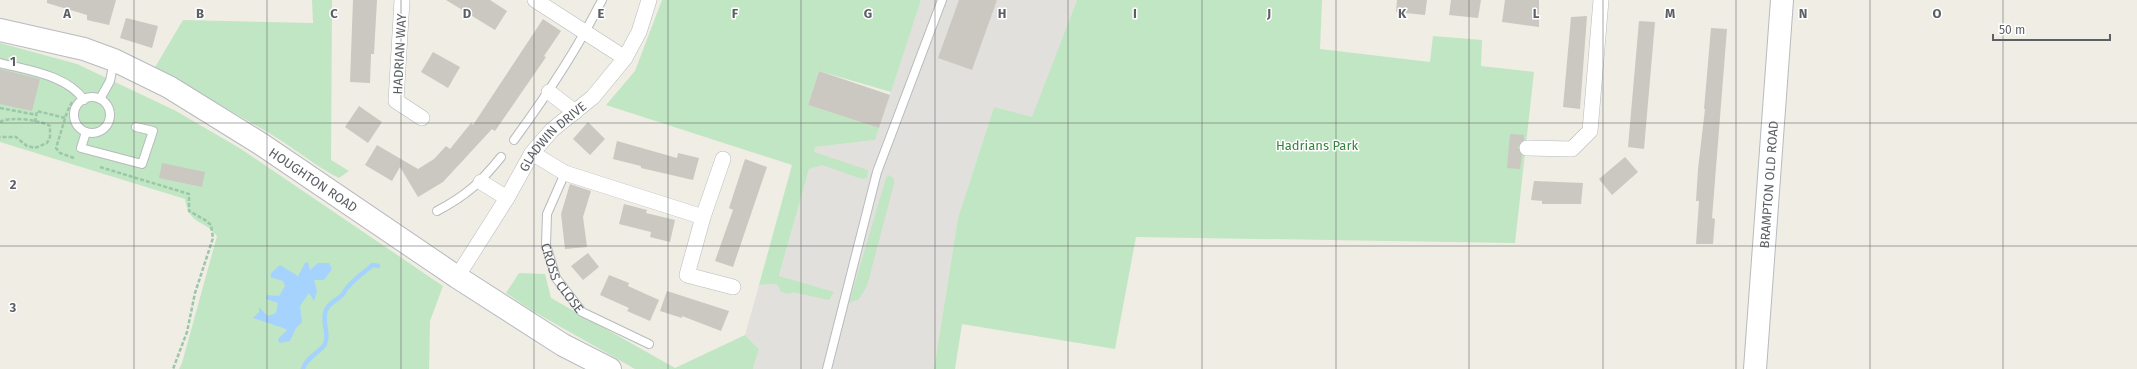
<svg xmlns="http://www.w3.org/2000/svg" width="2137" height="369" font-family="'Fira Sans',sans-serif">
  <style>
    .industrial { fill: #e2e0dc }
    .green { fill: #c1e6c3 }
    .water { fill: #a5d3fe }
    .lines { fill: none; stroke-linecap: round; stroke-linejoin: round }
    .stream { stroke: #a5d3fe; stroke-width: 4.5 }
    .building { fill: #cac8c1 }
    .lane-casing { stroke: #b7babe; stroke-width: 10 }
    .street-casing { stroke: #b7babe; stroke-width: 16 }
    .secondary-casing { stroke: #b8bac0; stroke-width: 24 }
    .path { stroke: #9ac7a9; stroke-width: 2.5; stroke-dasharray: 4 2; stroke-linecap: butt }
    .lane { stroke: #fff; stroke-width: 8 }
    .street { stroke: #fff; stroke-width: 15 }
    .secondary { stroke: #fff; stroke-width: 22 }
    .grid { fill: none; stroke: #5c6065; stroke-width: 1; stroke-opacity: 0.55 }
    .labels { text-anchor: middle; stroke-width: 3; stroke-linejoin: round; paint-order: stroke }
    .street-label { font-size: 13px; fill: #5c6065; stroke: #fff }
    .park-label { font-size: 13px; fill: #35833d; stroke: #fff }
    .grid-label { font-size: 13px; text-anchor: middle; font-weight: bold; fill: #5c6065; stroke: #fff; stroke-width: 3; stroke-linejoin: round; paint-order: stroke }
  </style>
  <rect width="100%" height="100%" fill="#efede4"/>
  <path class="industrial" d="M921,0H1077L1032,118L994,107L958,218L934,369H753L759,349L745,335L759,285L777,284L815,147L875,140Z"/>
  <g class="green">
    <path d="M312,0H332L331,160L349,171L339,178C317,167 298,151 277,138C237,114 196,91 154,69L183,20L313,23Z"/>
    <path d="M662,0H921L891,92L819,71L808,105L879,128L875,140L815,147L814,152L868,170L867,178L862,179L822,165L809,169L779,276L834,292L829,300L793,292L790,294L781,292L777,284L759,285L792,165L606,105L635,71Z"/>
    <path d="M1077,0H1322L1320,49L1430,62L1433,36L1482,40L1481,66L1534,72L1515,243L1136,237L1115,349L962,324L955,369H934L958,218L994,107L1032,117Z"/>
    <path d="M0,43L77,64L176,111L241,149L443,286L430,321L429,369H179L182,363L217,236C203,218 190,227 185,199L0,142Z"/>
    <path d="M889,175L894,179V184L867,286L859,299L849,303L886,178Z"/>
    <path d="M519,273L545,274L551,298L675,368L745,335L759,349L753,369H635L531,310L506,293Z"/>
  </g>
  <path class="water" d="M308,262L310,270L318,263H329L332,269L324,280H314L317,291L314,301L309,293L300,306L302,322L296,328L290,341L279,343L278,339L287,330L286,329L253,318L259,312V307L268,316L276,313L278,303L266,299L267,295L279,296L285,286L283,281L270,277L272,272L280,265L298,276L305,263Z"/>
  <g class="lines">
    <path class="stream" d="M303,369C307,356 321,352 325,344C330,334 321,321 326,310C329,303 337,300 342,295C345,293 344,290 347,288C354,279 364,272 373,265L378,266"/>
  </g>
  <g class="building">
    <path d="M47,0H116L109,25L87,20V15L47,3Z"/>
    <path d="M353,0H377L374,54H371L370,83L350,82Z"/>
    <path d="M446,0H490L507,11L495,30Z"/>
    <path d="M959,0H997L972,70L938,58Z"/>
    <path d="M1397,0H1427L1425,15L1396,12Z"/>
    <path d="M1451,0H1481L1478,18L1449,15Z"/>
    <path d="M1505,0H1539V27L1502,22Z"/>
    <path d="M1587,16L1580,109L1563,107L1571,17Z"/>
    <path d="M126,18L158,26L152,48L120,38Z"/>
    <path d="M543,19L561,31L544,56L546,57L495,131L492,129L443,182L418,197L400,167L392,181L365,165L377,145L418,169L434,159L446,146L450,149L471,123L473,125Z"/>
    <path d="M1639,21L1655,22L1644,149L1628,147Z"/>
    <path d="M1711,28L1727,29L1712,218L1715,219L1713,244H1696L1699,201H1696L1698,169L1705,109H1704Z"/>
    <path d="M433,52L460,67L448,88L421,72Z"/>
    <path d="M0,69L40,79L32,111L0,104Z"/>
    <path d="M819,71L890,95L879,128L808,105Z"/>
    <path d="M359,106L382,122L368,143L345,127Z"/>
    <path d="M588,122L605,139L590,155L573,139Z"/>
    <path d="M1510,134L1524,135V140L1518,147L1522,155L1520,169L1507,168Z"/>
    <path d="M617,141L677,158L678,153L699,158L693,180L641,168V166L613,159Z"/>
    <path d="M1625,157L1638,172L1612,195L1599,179Z"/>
    <path d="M745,159L767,167L733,267L715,261L733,210L729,208Z"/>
    <path d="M162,163L205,172L202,187L159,178Z"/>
    <path d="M1534,181L1583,183L1581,204H1542V201L1531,200Z"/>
    <path d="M570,184L591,191L583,217L587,247L565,249L561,214Z"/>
    <path d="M624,204L647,210L646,213L675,220L670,242L650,237L651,232L619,224Z"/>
    <path d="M588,253L599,267L583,280L571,266Z"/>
    <path d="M609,275L629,283L628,286L659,300L650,321L627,311L629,308L600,295Z"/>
    <path d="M667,291L729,311L721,331L682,316V318L660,311Z"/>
  </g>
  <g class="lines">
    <g class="lane-casing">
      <g id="lane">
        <path d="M0,63C27,70 67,75 84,100"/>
        <circle cx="92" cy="115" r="18"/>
        <path d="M100,99L110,81L114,61"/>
        <path d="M86,132L81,148L142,164L153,131L136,127"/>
        <path d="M514,140C547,95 577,50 602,0"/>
        <path id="s1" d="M565,173L547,214L546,245L556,278L582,312L649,344"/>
        <path d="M437,211C467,195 480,183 501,157"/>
        <path d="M827,369L877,172L942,0"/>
      </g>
    </g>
    <g class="street-casing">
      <g id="street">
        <path d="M402,0L396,101L422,118"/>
        <path d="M535,0L625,58"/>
        <path d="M549,92L575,112"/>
        <path d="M1527,148L1572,149L1590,131L1601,0"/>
        <path d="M532,153L565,173L703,217"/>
        <path d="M723,159L703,217L687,275L733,287"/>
        <path d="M481,182L507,198"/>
        <path id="s2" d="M457,277L507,198L532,153L552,130L593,97L625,58L639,32L649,0"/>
      </g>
    </g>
    <g class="secondary-casing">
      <g id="secondary">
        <path id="s3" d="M0,30L84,49L114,60L169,87L261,144L457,277L563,345L610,369"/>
        <path id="s4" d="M1755,369L1782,0"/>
      </g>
    </g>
    <g class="path">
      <path d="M72,102L67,112L56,148L60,153L74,158"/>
      <path d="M0,108L37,115"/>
      <path d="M0,122C10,116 40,120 50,126V137L47,143L35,148L27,146L16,137H0"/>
      <path d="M35,122L37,111L65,118"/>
      <path d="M100,167L189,194V211L205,220L211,225L213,238L195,293L187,332L173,369"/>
    </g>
    <use href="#lane" class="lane"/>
    <use href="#street" class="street"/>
    <use href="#secondary" class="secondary"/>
  </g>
  <path class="grid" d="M134,0V369M267,0V369M401,0V369M534,0V369M668,0V369M801,0V369M935,0V369M1068,0V369M1202,0V369M1336,0V369M1469,0V369M1603,0V369M1736,0V369M1870,0V369M2003,0V369M0,123H2137M0,246H2137"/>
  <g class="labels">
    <g class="street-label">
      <text transform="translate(399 54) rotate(-87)" y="5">HADRIAN WAY</text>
      <text dy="5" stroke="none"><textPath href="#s2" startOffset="171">GLADWIN DRIVE</textPath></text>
      <text dy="5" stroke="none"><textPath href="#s3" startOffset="351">HOUGHTON ROAD</textPath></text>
      <text dy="5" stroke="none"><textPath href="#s4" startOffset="185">BRAMPTON OLD ROAD</textPath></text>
      <text dy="5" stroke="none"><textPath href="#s1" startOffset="113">CROSS CLOSE</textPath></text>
    </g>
    <g class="park-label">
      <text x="1317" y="150">Hadrians Park</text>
    </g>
  </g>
  <g class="grid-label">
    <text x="67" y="18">A</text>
    <text x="200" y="18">B</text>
    <text x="334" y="18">C</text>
    <text x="467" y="18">D</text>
    <text x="601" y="18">E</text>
    <text x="735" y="18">F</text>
    <text x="868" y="18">G</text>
    <text x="1002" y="18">H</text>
    <text x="1135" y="18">I</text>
    <text x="1269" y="18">J</text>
    <text x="1402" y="18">K</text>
    <text x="1536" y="18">L</text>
    <text x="1670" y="18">M</text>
    <text x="1803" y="18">N</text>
    <text x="1937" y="18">O</text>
    <text x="13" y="66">1</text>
    <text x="13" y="189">2</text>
    <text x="13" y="312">3</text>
  </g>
  <path d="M1993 34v6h117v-6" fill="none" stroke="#5c6065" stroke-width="2"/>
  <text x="1999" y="34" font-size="12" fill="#5c6065" stroke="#ffffff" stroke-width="3" paint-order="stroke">50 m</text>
</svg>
